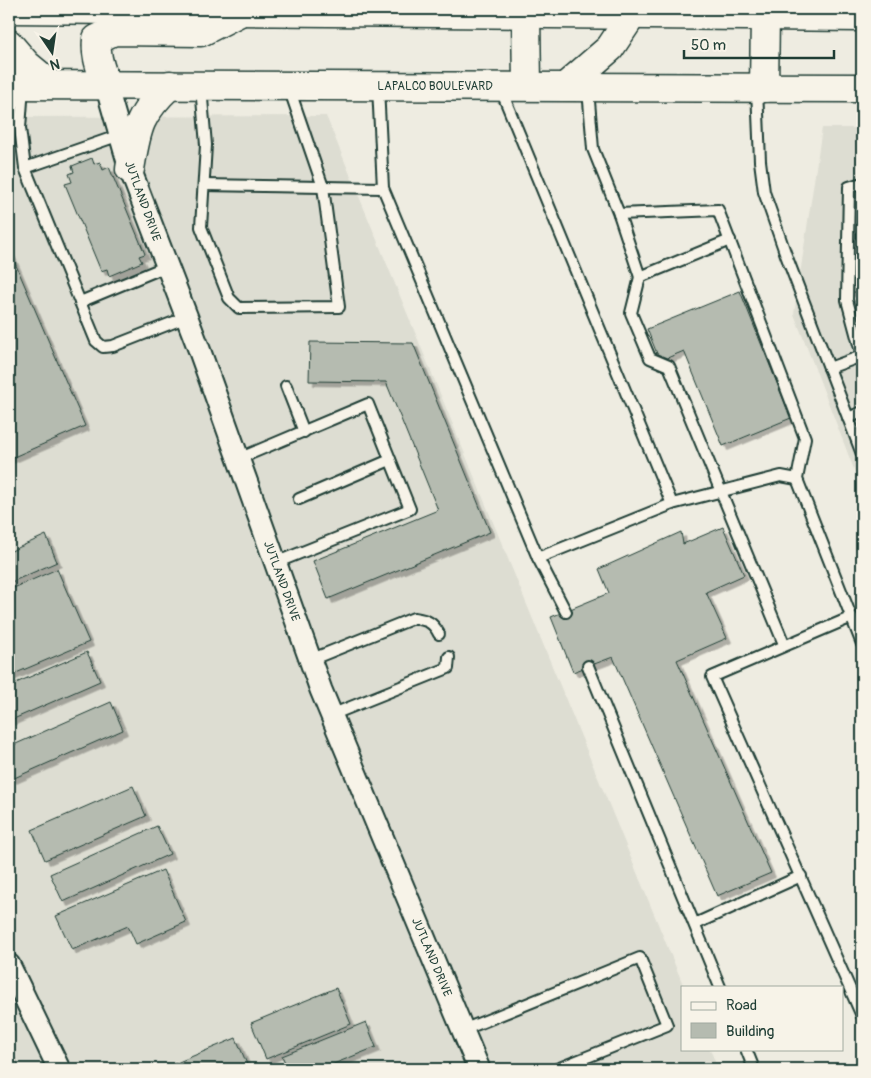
<svg xmlns="http://www.w3.org/2000/svg" width="871" height="1078" font-family="Pangolin,sans-serif">
  <style>
    .built { fill: #ddddd2 }
    .building { fill: #b5bbb0; stroke: #1f3d34; filter: url(#shadow) }
    .lines { fill: none; stroke-linecap: round; stroke-linejoin: round }
    .service-casing { stroke: #1f3d34; stroke-width: 14 }
    .minor-casing { stroke: #1f3d34; stroke-width: 25 }
    .primary-casing { stroke: #1f3d34; stroke-width: 31 }
    .service { stroke: #f7f3e8; stroke-width: 10 }
    .minor { stroke: #f7f3e8; stroke-width: 21 }
    .primary { stroke: #f7f3e8; stroke-width: 28 }
    .labels { text-anchor: middle; stroke-width: 4; stroke-linejoin: round; paint-order: stroke }
    .street-label { font-size: 12px; fill: #1f3d34; stroke: #f7f3e8 }
  </style>
  <defs>
    <filter id="shadow"><feDropShadow dx="4.5" dy="4.5" stdDeviation="0" flood-color="#0004"/></filter>
  </defs>
  <rect width="100%" height="100%" fill="#eeece1"/>
  <filter id="ink" filterUnits="userSpaceOnUse"><feTurbulence type="fractalNoise" baseFrequency=".02" numOctaves="2"/><feDisplacementMap in="SourceGraphic" scale="10" xChannelSelector="R" yChannelSelector="G"/><feConvolveMatrix kernelMatrix="1 2 1 2 8 2 1 2 1" color-interpolation-filters="sRGB"/></filter>
  <g filter="url(#ink)">
    <g class="built">
      <path d="M326,116L684,987H682V1049H710L718,1069H9V117Z"/>
      <path d="M822,128H862V490L794,314Z"/>
    </g>
    <g class="building">
      <path d="M92,158L94,164L100,162L103,170L109,167L145,254L139,256L142,262L109,276L107,269L101,271L65,184L72,182L69,174L74,172L72,166Z"/>
      <path d="M9,249L85,426L9,459Z"/>
      <rect x="849" y="268" width="13" height="24"/>
      <path d="M740,291L791,418L723,446L684,351L660,361L647,329Z"/>
      <path d="M310,342L413,343L490,532L328,599L313,561L438,510L386,382L309,381Z"/>
      <path d="M723,527L744,575L706,592L727,638L677,660L771,873L717,896L613,657L573,672L551,617L609,593L599,569L681,532L683,544Z"/>
      <path d="M46,535L57,562L9,583V552Z"/>
      <path d="M57,569L89,642L9,676V590Z"/>
      <path d="M87,652L100,681L9,721V686Z"/>
      <path d="M111,702L123,730L12,779L9,773V747Z"/>
      <path d="M133,786L146,816L45,860L32,830Z"/>
      <path d="M157,826L170,854L63,902L50,874Z"/>
      <path d="M163,870L186,922L136,944L128,926L72,950L56,916Z"/>
      <path d="M336,988L351,1024L266,1059L251,1023Z"/>
      <path d="M366,1022L376,1047L321,1069H288L282,1056Z"/>
      <path d="M236,1038L249,1069H162Z"/>
      <path d="M9,1050L17,1069H9Z"/>
    </g>
    <g class="lines">
      <g class="service-casing">
        <g id="service">
          <path d="M23,87L20,128L25,168L96,341L103,347L113,346L187,317"/>
          <path d="M201,87L206,145L201,227L229,298L239,308L339,307L323,187L289,88"/>
          <path d="M378,87L383,188L538,558L566,612"/>
          <path d="M588,89L593,149L619,214L718,210L805,438L797,479L862,644"/>
          <path d="M757,89L760,161L764,192L786,255L862,454"/>
          <path d="M501,90L672,504L538,558"/>
          <path d="M25,168L120,135"/>
          <path d="M204,185L383,188"/>
          <path d="M619,214L640,277L730,240"/>
          <path d="M640,277L631,313L650,358L669,366L784,644"/>
          <path d="M80,302L167,266"/>
          <path d="M862,356L847,300L849,187L862,183"/>
          <path d="M829,368L862,356"/>
          <path d="M286,386L304,432"/>
          <path d="M848,418L862,412"/>
          <path d="M238,459L368,404L410,509L275,563"/>
          <path d="M299,499L390,460"/>
          <path d="M672,504L781,476L797,479"/>
          <path d="M852,617L712,677L862,1016"/>
          <path d="M310,660L414,618C427,620 433,622 439,634"/>
          <path d="M588,666L720,987"/>
          <path d="M331,715L448,668L449,657"/>
          <path d="M695,924L801,876"/>
          <path d="M463,1030L640,958L667,1025L557,1069"/>
          <path d="M746,1049L754,1069"/>
        </g>
      </g>
      <g class="minor-casing">
        <g id="minor">
          <path d="M106,85L130,169L199,349L321,690L479,1069"/>
          <path d="M9,965L59,1069"/>
        </g>
      </g>
      <g class="primary-casing">
        <g id="primary">
          <path d="M9,9L862,17"/>
          <path d="M526,14L527,86"/>
          <path d="M9,44L27,65L50,84"/>
          <path d="M9,85L862,88"/>
          <path d="M106,85C101,69 95,56 97,39L114,31L201,32L238,13"/>
          <path d="M566,86L610,48L632,15"/>
          <path d="M764,88L765,16"/>
          <path d="M130,169C137,128 138,115 170,85"/>
        </g>
      </g>
      <use href="#service" class="service"/>
      <use href="#minor" class="minor"/>
      <use href="#primary" class="primary"/>
    </g>
  </g>
  <g class="labels">
    <g class="street-label">
      <text x="435" y="90">LAPALCO BOULEVARD</text>
      <text transform="translate(143 201) rotate(70)" y="4">JUTLAND DRIVE</text>
      <text transform="translate(282 581) rotate(70)" y="4">JUTLAND DRIVE</text>
      <text transform="translate(432 957) rotate(67)" y="4">JUTLAND DRIVE</text>
    </g>
  </g>
  <rect width="871" height="1078" fill="none" stroke="#f7f3e8" stroke-width="30"/>
  <rect x="15" y="15" width="841" height="1048" fill="none" stroke="#1f3d34" stroke-width="2" filter="url(#ink)"/>
  <rect x="681" y="986" width="162" height="65" fill="#f7f3e8" stroke="#a1aaa0"/>
  <rect x="691" y="1002" width="25" height="8" fill="#f7f3e8" stroke="#a1aaa0"/>
  <text x="726" y="1010" font-size="15" fill="#1f3d34">Road</text>
  <rect x="691" y="1023" width="25" height="15" fill="#b5bbb0" stroke="#a1aaa0"/>
  <text x="726" y="1036" font-size="15" fill="#1f3d34">Building</text>
  <g transform="translate(52 52) rotate(167)" stroke="#f7f3e8" stroke-width="4" paint-order="stroke">
  <path d="M0-4L9 19L0 12L-9 19Z" fill="#1f3d34"/>
  <text y="-8" font-size="14" font-weight="bold" text-anchor="middle" fill="#1f3d34">N</text>
  </g>
  <path d="M684 50v8h150v-8" fill="none" stroke="#1f3d34" stroke-width="2.5"/>
  <text x="691" y="50" font-size="15" fill="#1f3d34" stroke="#f7f3e8" stroke-width="4" paint-order="stroke">50 m</text>
</svg>
